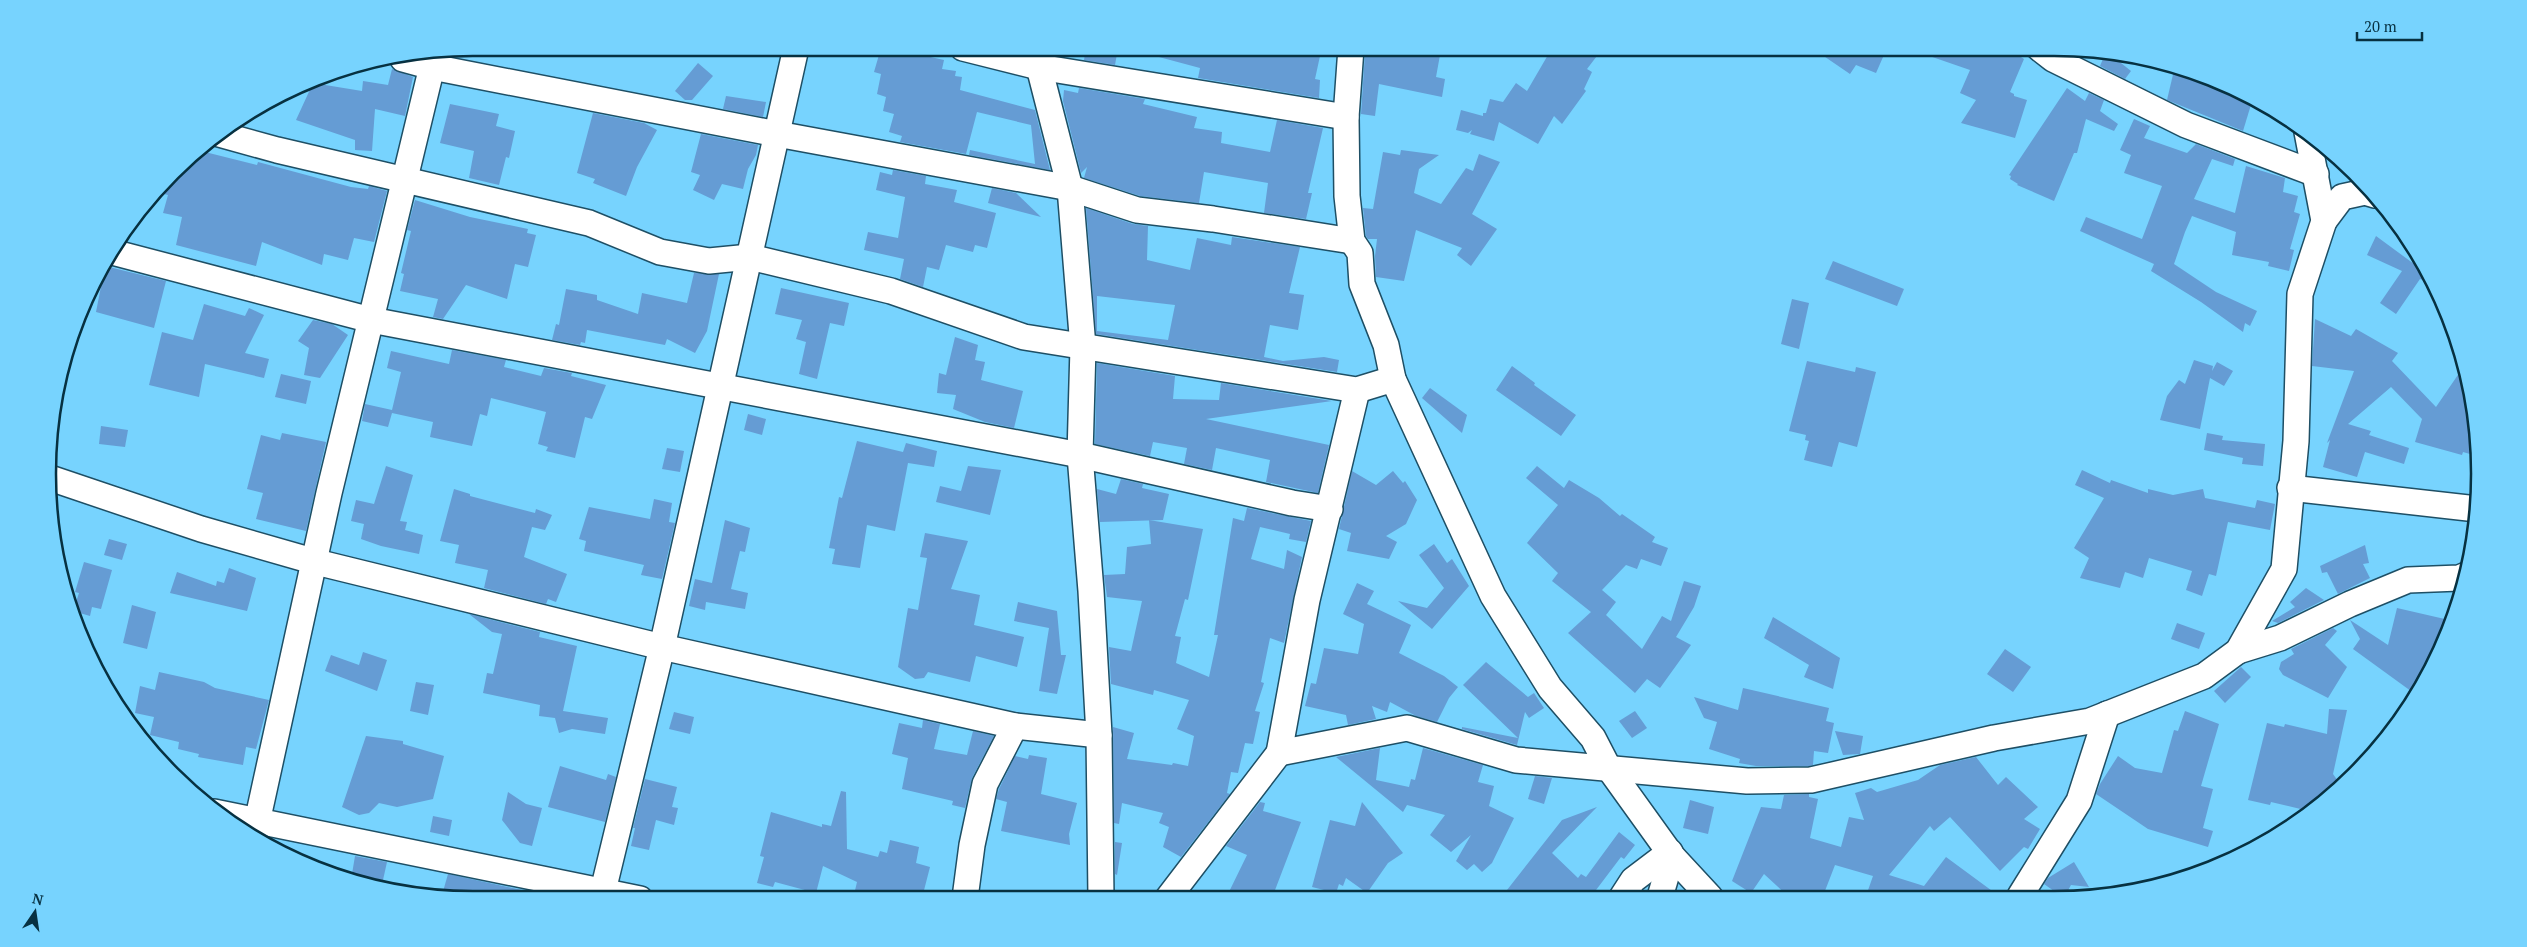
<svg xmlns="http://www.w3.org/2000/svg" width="2527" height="947" font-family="'PT Serif',serif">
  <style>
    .building { fill: #659cd4; fill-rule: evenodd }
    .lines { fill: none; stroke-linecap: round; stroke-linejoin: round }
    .minor-casing { stroke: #1e4f65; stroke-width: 28 }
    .minor { stroke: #fff; stroke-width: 25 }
    .rim { fill: none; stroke: #073141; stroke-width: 2.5 }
  </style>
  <rect width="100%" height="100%" fill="#77d3fe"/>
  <g class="building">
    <path d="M881,48H912L927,51L926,56L944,60L942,69L956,71L955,76L962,77L960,90L1035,110L1050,170L969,155L970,150L1035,164L1031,125L977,112L966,154L900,142L902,136L889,132L894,114L883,111L886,97L877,94L881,74L874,72Z"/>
    <path d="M1086,48H1118L1115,65L1084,60Z"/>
    <path d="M1144,48H1312L1310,54L1320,56L1315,79L1320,80L1319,98L1198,78L1200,68L1144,53Z"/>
    <path d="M1380,48H1420L1419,51L1440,55L1436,77L1445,79L1442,97L1379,84L1375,116L1361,114L1365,53L1378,56Z"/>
    <path d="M1552,48H1603L1587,69L1592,72L1584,89L1586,91L1562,124L1554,116L1538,144L1499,122L1494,141L1470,134L1472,130L1468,133L1456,130L1461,110L1483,116V113H1486L1490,99L1503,102L1516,83L1527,91Z"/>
    <path d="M1812,48H1887L1876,73L1856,65L1850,74Z"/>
    <path d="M1913,48H2007L2024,59L2010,92L2014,94V96L2027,100L2015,138L1961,123L1976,100L1960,93L1970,70L1912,50Z"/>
    <path d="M2105,54L2111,55L2131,71L2125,79L2100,66Z"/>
    <path d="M698,63L713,76L692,100H685L675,91Z"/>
    <path d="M2175,66L2242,92L2253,98L2243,131L2167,100Z"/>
    <path d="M392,69L413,77L405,116L375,109L372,151L355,150V140L296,120L313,83L362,91L363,81L388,85Z"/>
    <path d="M1079,88L1145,99L1143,104L1197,117L1194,128L1222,132L1221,143L1270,152L1277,120L1323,128L1308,193H1312L1306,219L1264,213L1268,183L1204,172L1199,203L1140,196L1084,178L1087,167L1081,173L1063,101L1064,90L1078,93Z"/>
    <path d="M2067,88L2085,101L2089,93L2104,100L2100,111L2118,124L2114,131L2086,119L2077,153H2074L2054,201L2017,185L2018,184L2010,179L2011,176L2009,175Z"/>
    <path d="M726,96L766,102L763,117L723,109Z"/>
    <path d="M450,104L499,114L496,126L515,131L509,158L506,157L499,185L469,178L474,151L440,143Z"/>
    <path d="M593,113L644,123L657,130L637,167L626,196L593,183L595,179L577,173Z"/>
    <path d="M2134,119L2150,126L2144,138L2187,153L2196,144L2235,159L2233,166L2212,159L2194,199L2235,213L2246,166L2285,178L2283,192L2298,196L2294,212L2300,214L2290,249L2294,250L2289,271L2268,266L2269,262L2232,255L2236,232L2192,216L2185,232L2174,264L2216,292L2257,311L2250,326L2245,323L2243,332L2201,302L2151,271L2154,264L2080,231L2086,217L2142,239L2162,186L2124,173L2131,155L2120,150Z"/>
    <path d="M701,134L758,145L756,155L748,169L743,189L722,184L714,200L693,190L700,175L691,172Z"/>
    <path d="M197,150L257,165L258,162L351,187L368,189L369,186L387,191L374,242L354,238L348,260L324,254L322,265L262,242L256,266L176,245L182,217L163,213L168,195L160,193Z"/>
    <path d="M1401,150L1439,155L1419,169L1414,193L1441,204L1466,168L1473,171L1479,154L1500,162L1472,214L1497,229L1471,266L1457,255L1462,248L1416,230L1404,281L1376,277L1375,256L1377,239H1368L1366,236L1363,208L1373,209L1383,152L1400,155Z"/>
    <path d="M893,170L926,176L925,184L957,190L954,202L996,213L987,248L975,245L973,252L946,245L939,270L927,267L923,287L900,279L904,259L864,250L868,232L898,238L905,197L876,190L880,172L892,175Z"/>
    <path d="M992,188L1016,193L1041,217L988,203Z"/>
    <path d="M415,200L470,217L528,229L527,233L536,235L528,267L515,264L507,299L466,285L443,319L433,317L438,299L400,291L404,274L401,273L411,231L407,230Z"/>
    <path d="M1086,208L1133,224L1148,226L1147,260L1190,270L1197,238L1231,245L1232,237L1300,247L1289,293L1304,295L1298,330L1270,325L1264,357L1283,361L1324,357L1339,360L1337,372L1096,334ZM1097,296L1175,305L1168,340L1097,331Z"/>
    <path d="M2376,236L2429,275L2426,281L2420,279L2396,314L2380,303L2402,271L2367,255Z"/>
    <path d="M1833,261L1904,289L1897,306L1825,279Z"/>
    <path d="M105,266L166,281L154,328L96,312Z"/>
    <path d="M694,273L719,274L707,331L695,353L667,339L665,345L587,330L585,343L581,342L580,345L552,340L556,324L559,325L566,289L597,295V300L638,314L642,293L687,303Z"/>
    <path d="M781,288L849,303L844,326L830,323L817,379L799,374L806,342L796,339L802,320L775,314Z"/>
    <path d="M1792,299L1809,303L1799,349L1781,344Z"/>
    <path d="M204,304L245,316L249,308L264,315L245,353L269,359L264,378L205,364L199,397L149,385L162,332L193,340Z"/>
    <path d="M2315,319L2351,336L2356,329L2398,353L2392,361L2436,407L2464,366L2476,418L2477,456L2463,452L2462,455L2415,442L2422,419L2391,387L2348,424L2371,431L2369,435L2409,448L2404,464L2365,452L2357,477L2323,467L2330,440L2327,443L2354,371L2312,366Z"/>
    <path d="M313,320L332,324L348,335L320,378L304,375L309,348L298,341Z"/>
    <path d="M955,337L978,345L975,360L985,362L981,380L1023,391L1014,428L985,422L953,409L956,395L937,393L939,373L946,375Z"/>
    <path d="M452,350L506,360L504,367L541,376L544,368L572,373L571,376L606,385L592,419L585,417L575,458L546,451L548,447L538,444L546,412L491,398L487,416L480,414L472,446L430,437L433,422L392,413L388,427L362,421L365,404L392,410L401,372L387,368L391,351L449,364Z"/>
    <path d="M2194,360L2213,366L2212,371L2217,362L2233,371L2224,386L2210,378L2200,429L2160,420L2167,396L2179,380L2185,384Z"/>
    <path d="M1807,361L1855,372L1856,367L1876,372L1857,447L1839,442L1832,467L1804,460L1809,441L1805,440L1806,435L1789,431Z"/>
    <path d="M1097,363L1175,376L1173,399L1219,400L1221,383L1332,401L1206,419L1329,445L1318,493L1266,482L1270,460L1216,448L1212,470L1184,464L1187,448L1153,442L1150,456L1095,444Z"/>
    <path d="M1512,366L1535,383L1534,385L1576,415L1561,436L1496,390Z"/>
    <path d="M281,374L311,381L306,404L275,397Z"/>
    <path d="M1430,388L1467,415L1462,433L1422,398Z"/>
    <path d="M748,414L766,419L762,435L744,430Z"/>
    <path d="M101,426L128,430L125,447L99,444Z"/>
    <path d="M282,433L326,442L306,531L256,519L263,493L247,489L261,435L280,440Z"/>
    <path d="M2207,433L2223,436L2222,440L2265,444L2263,466L2242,464L2243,458L2204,450Z"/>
    <path d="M857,441L903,452L906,443L937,451L934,467L908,463L895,531L867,525L860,568L832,564L835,549L829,548L839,497L842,498Z"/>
    <path d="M667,448L684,451L680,472L662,469Z"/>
    <path d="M386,466L413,475L400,521L407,522L405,530L423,535L419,554L381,546L361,539L364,524L351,521L356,500L374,504Z"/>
    <path d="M968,466L1001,470L990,515L936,502L940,486L961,491Z"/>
    <path d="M1537,466L1564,488L1569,480L1599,498L1620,516L1622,514L1655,537L1652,542L1668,548L1661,566L1641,559L1637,569L1626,565L1602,590L1616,602L1606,615L1642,649L1662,616L1671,621L1684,581L1701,586L1694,607L1676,637L1691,645L1660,688L1647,679L1635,693L1568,633L1591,612L1552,581L1558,573L1527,543L1558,505L1526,478Z"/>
    <path d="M2082,470L2110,483L2111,480L2148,493V489L2173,495L2203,489L2205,498L2255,508L2257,500L2275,504L2270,530L2228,522L2216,576L2209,574L2202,596L2186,590L2192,571L2149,558L2143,578L2125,572L2120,588L2080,578L2089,558L2074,548L2104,498L2075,485Z"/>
    <path d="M1352,471L1376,485L1393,471L1403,483L1405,481L1417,500L1406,524L1386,536L1397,542L1389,559L1347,551L1351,533L1339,529Z"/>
    <path d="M1121,479L1143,484L1142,488L1169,494L1163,520L1100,522L1097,489L1116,494Z"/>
    <path d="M454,489L470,494V496L535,513L536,509L552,515L545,530L532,527L524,557L567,574L556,602L548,599L546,604L484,588L488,570L455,563L459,545L440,541Z"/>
    <path d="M654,499L672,503L669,522L675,523L662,579L641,575L644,565L584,551L586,541L579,539L589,507L650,519Z"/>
    <path d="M1247,508L1311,521L1306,542L1289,539L1290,534L1260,527L1251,559L1284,569L1287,550L1302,557L1284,643L1270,638L1261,682L1264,683L1255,711L1260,712L1253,744L1245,743L1238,773L1231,772L1227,793L1230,794L1181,857L1163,847L1169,827L1159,823L1163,813L1122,803L1119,824L1114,823L1113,727L1134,733L1127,759L1172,765L1173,763L1188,766L1194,736L1177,729L1189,700L1154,690L1153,695L1111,684L1109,647L1131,651L1142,601L1107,597L1104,575L1125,574L1127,547L1151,544L1149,520L1203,529L1188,600L1185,599L1175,636L1181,637L1176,663L1209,677L1218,635H1214L1233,518L1244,521Z"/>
    <path d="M725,520L750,528L745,552L740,551L731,589L748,593L745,609L706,602L705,610L689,606L695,579L712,583Z"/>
    <path d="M925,533L968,541L951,589L980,595L974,625L1024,637L1017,667L976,656L970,682L928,672L924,678L915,679L898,667L908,608L918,610L927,558L920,557Z"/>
    <path d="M109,539L127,544L122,560L104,555Z"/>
    <path d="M1434,544L1447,563L1452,559L1469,586L1432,629L1398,601L1427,608L1444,588L1419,555Z"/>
    <path d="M2365,545L2369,563L2363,564L2370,578L2338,594L2327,572L2322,573L2320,566Z"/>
    <path d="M84,562L112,570L101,609L92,607L90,616L73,611L79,593L75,592Z"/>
    <path d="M229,568L256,578L247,611L170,593L177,572L216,586L217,581L224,583Z"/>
    <path d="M1357,583L1374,591L1367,604L1411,625L1399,653L1444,676L1458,687L1449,698L1437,722L1416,716L1390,702L1387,712L1372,706L1376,719L1348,725L1346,715L1305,706L1311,683L1316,684L1324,648L1358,654L1364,624L1343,614Z"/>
    <path d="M2306,588L2324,600L2278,623L2272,621L2295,607L2290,602Z"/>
    <path d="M1018,602L1057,611L1061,655H1066L1057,694L1039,691L1049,628L1014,621Z"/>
    <path d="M132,605L156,612L147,649L123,643Z"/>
    <path d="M2397,608L2449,620L2415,694L2353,649L2360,639L2350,620L2388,645Z"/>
    <path d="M469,614L540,632L539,637L577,646L563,711L608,718L605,734L572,729L559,733L555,718L539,716L540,705L483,693L487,673L493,674L502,634L492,632Z"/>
    <path d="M1773,617L1840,658L1833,689L1804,677L1809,665L1764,638Z"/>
    <path d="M2177,623L2205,633L2199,649L2171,639Z"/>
    <path d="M2333,628L2337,631L2325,645L2347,667L2328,698L2283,675L2279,669L2281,662L2294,654L2291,649Z"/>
    <path d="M2005,649L2031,667L2013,692L1987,674Z"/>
    <path d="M363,652L387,660L377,691L325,671L331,655L359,665Z"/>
    <path d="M1486,662L1528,697L1534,693L1544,708L1529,718L1525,712L1517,745L1462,729V727L1518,738L1463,685Z"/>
    <path d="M2241,667L2251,677L2225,703L2214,691Z"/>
    <path d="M159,672L204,682L215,688L269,700L256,749L246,747L243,765L198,757L199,754L178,749L179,742L150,735L154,717L135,713L140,686L155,690Z"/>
    <path d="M416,682L434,685L428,715L410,711Z"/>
    <path d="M1743,688L1829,708L1826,721L1834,723L1828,753L1814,751L1813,765L1809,766H1756L1739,763L1740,759L1709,749L1717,722L1704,718L1694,697L1738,710Z"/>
    <path d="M2329,709L2347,710L2333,774L2340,784L2334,794L2309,811L2271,802L2270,805L2248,800L2267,723L2284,727L2285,724L2327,734Z"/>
    <path d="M1635,711L1647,728L1632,738L1619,721Z"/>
    <path d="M2185,711L2219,724L2201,786L2213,789L2203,828L2213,831L2208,847L2148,829L2096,794L2100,784L2118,756L2135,768L2162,773L2174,730L2178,731Z"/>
    <path d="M674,712L694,717L690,734L669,729Z"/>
    <path d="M923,720L940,724L934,749L967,755L973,731L994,736L972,778L965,808L952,805L953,801L902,789L908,758L892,754L899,723L922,728Z"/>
    <path d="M1835,731L1863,736L1860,754L1843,755Z"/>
    <path d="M366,736L403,741V744L444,756L433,799L397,807L379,803L369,813L359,815L342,807Z"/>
    <path d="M1380,748L1376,780L1409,787L1411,779L1415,780L1423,748L1483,765L1478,782L1494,786L1489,806L1514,818L1492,863L1482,872L1474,864L1467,870L1456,861L1471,835L1451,852L1430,835L1445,815L1407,805L1403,812L1336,757Z"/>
    <path d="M1029,755L1047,758L1041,794L1077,803L1069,834L1070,845L1001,831L1007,802L996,799L999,789L1015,756L1028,759Z"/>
    <path d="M1976,757L1998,785L2006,777L2038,807L2024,819L2040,829L2028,849L2024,847L2000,871L1950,817L1934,831L1930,826L1889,875L1924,886L1946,857L1999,896H1866L1873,876L1835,865L1823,896L1789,897L1764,874L1751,893L1732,881L1761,807L1781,809L1784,795L1809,794V797L1818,799L1810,838L1841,847L1849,817L1864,820L1855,793L1871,788L1877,792L1918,780L1940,765Z"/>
    <path d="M560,766L606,780L608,774L616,777L605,822L548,807Z"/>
    <path d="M1535,776L1552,778L1544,804L1528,799Z"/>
    <path d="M645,779L677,787L672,807L678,808L674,825L656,820L649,850L631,846L635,828H633Z"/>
    <path d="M841,791L846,792L847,849L878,857L880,851L887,853L890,840L919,847L916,863L930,867L922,898L853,899L857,882L823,866L816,893L775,882L773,887L757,883L764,857L760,856L771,812L822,827V824L831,826Z"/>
    <path d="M508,792L526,804L542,808L532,846L520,843L502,820Z"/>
    <path d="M1690,800L1714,807L1708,834L1683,828Z"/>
    <path d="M1260,802L1265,803L1263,811L1301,822L1272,898H1226L1247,855L1226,846Z"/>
    <path d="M1362,802L1403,853L1388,863L1367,893L1346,878L1343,886L1339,884L1336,893L1312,887L1330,820L1355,826Z"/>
    <path d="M1597,807L1552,853L1578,878L1581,874L1586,877L1619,832L1635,845L1624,859L1621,857L1593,894L1597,897H1517L1507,890L1562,820Z"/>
    <path d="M433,816L452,820L449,836L430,832Z"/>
    <path d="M1115,842L1122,843L1117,875L1115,874Z"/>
    <path d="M355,856L387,862L383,880L352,874Z"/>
    <path d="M2074,862L2089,887L2071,885L2065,896H2061L2044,884L2048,878Z"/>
    <path d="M448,874L522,890L520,899L474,900L442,895Z"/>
  </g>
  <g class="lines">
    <g class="minor-casing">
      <g id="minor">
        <path d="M963,48L1039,67L1346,117"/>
        <path d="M1040,48L1039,67L1070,188L1083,347L1080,455L1091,591L1099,735L1101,898"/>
        <path d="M1351,48L1346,117L1347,196L1352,241L1360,253L1362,284L1386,345L1393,379L1493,596L1550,688L1593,738L1608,767L1672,856L1710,897"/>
        <path d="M2039,48L2053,59L2186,125L2316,174"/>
        <path d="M403,59L432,67L777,134L1070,188L1137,210L1213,219L1352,241"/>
        <path d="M219,134L277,150L589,223L660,252L709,261L750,257L891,291L1024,337L1357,390L1393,379"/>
        <path d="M2324,221L2342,197L2365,192L2375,195"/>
        <path d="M112,252L371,320L1080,455L1292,503L1330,509"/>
        <path d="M1357,390L1307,600L1279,753L1407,728L1516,760L1747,781L1811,780L1994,738L2090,721L2204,676L2238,651L2284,569L2296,441L2300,294L2324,221L2307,132"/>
        <path d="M53,479L201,529L316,562L662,647L1015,726L1099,735"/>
        <path d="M2290,488L2477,509"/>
        <path d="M2238,651L2280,638L2350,604L2408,580L2459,578L2466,575"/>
        <path d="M214,812L640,899"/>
        <path d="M254,836L329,493L435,54"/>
        <path d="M2020,896L2079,801L2107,714"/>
        <path d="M1622,897L1633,880L1670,852"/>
        <path d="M1660,897L1672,856"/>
        <path d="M965,898L972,845L985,784L1015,726"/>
        <path d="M1168,898L1279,753"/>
        <path d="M601,899L662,647L796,48"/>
      </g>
    </g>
    <use href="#minor" class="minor"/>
  </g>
  <path d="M0 0H2527V947H0ZM473 56H2054A417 417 0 0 1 2471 473V474A417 417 0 0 1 2054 891H473A417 417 0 0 1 56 474V473A417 417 0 0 1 473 56Z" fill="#77d3fe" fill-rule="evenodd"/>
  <path class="rim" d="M473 56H2054A417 417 0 0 1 2471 473V474A417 417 0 0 1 2054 891H473A417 417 0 0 1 56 474V473A417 417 0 0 1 473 56Z"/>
  <g transform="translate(35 912) rotate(13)" stroke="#77d3fe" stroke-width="4" paint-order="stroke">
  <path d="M0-4L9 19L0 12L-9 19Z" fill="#073141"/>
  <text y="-8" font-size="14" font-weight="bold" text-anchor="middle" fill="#073141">N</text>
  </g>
  <path d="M2357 32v8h65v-8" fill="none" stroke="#073141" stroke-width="2.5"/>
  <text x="2364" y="32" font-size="15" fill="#073141" stroke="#77d3fe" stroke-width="4" paint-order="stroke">20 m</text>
</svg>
